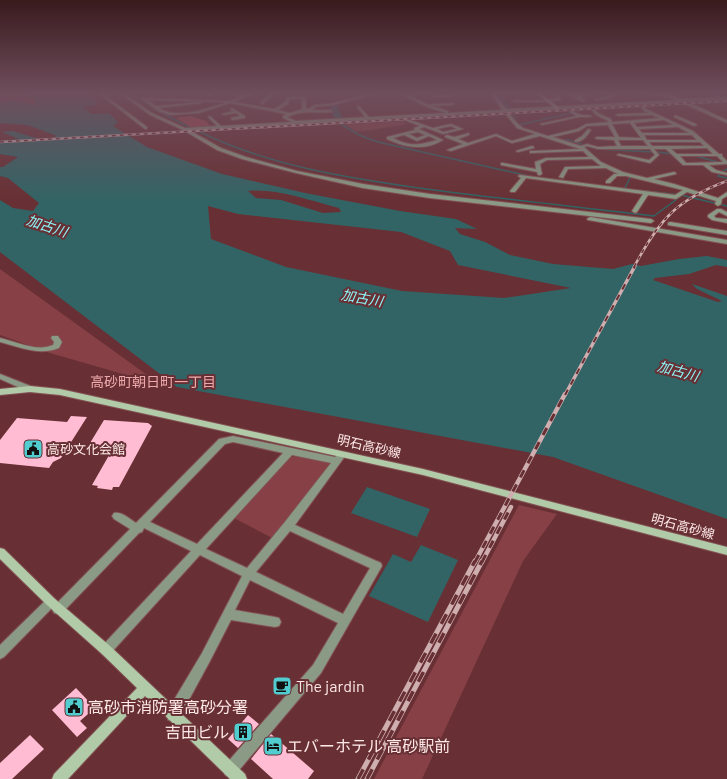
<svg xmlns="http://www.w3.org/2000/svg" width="727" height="779" font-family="Barlow,'Noto Sans JP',sans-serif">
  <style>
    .green { fill: #874045 }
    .forest { fill: #ab434e }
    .water { fill: #326465; fill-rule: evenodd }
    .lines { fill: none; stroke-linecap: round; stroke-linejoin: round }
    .stream { stroke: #326465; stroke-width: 1.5 }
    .river { fill: #326465; fill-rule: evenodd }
    .building { fill: #ffbcd3 }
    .street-casing { stroke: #835154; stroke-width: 2 }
    .secondary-casing { stroke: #835154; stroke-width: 2 }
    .street { fill: #8a9a84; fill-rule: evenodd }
    .secondary { fill: #b1caa7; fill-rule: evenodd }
    .rail-far3-casing { stroke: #cfaeb0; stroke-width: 2.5 }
    .rail-far2-casing { stroke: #cfaeb0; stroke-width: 3.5 }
    .rail-far1-casing { stroke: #cfaeb0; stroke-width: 4.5 }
    .rail-casing { stroke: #cfaeb0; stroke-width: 5 }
    .rail-far3 { stroke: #683034; stroke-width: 1.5; stroke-dasharray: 4; stroke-linecap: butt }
    .rail-far2 { stroke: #683034; stroke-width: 2; stroke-dasharray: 6; stroke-linecap: butt }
    .rail-far1 { stroke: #683034; stroke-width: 3; stroke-dasharray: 8; stroke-linecap: butt }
    .rail { stroke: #683034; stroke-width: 3.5; stroke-dasharray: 11; stroke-linecap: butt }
    .labels { text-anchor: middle; stroke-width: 4; stroke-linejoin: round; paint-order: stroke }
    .street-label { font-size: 13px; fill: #fee8e8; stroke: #683034 }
    .poi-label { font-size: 13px; fill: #fee8e8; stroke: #683034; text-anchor: start }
    .water-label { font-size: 14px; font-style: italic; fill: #8bf6f8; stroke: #683034 }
    .neighbourhood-label { font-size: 14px; fill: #eda9ab; stroke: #683034 }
    .near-poi-label { font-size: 16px; fill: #fee8e8; stroke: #683034; text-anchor: start }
  </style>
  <rect width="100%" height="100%" fill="#683034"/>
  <g class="green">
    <path d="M0,92H14L34,97L37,105L11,100L0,102Z"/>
    <path d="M407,121L404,122L406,124L404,125L356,132L345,124Z"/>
    <path d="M0,269L161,385L50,353L0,335Z"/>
    <path d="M296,456L330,461L332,464L274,539L234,518L291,457Z"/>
    <path d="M519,505L557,514L523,561L422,779H374Z"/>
  </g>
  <path class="forest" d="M191,116L206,121L211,127L192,128L176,118Z"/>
  <g class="water">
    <path d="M14,92H86L98,104L83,107L92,114L109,113L118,122L113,126L147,147L222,174L305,193L400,211L456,219L477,229L455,228L460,234L485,242L510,255L553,264L613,269L632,264L641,266L679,259L707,256L727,260V267L716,265L689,274L655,278L653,280L718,302L722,301L697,289L692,284L727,296V519L553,457L177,387L0,252V200L13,208L33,211L39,203L8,178L0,176V167H3L18,157L0,154V141L19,139L2,132L13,131L45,141L57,136L28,125L0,123V102L11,100L36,105L34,97ZM248,191C275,188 312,201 339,208L341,212L323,213L281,200L256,198ZM208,206L238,214L401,232L450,251L458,265L571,288L504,298L402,291L286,267L211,239Z"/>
    <path d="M367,487L430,509L417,537L351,513Z"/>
    <path d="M421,545L458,560L428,622L369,596L393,554L411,562Z"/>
  </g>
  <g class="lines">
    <g class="stream">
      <path d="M136,92L135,96L154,109L191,128"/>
      <path d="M461,92L464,97"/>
      <path d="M706,92L727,97"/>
      <path d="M575,112H577"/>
      <path d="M513,115L518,125"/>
      <path d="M712,116L727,123"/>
      <path d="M341,124L359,135L378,142L529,176"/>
      <path d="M518,125L572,113"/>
      <path d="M198,131C269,166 347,178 426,189C502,199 578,207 654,216L681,196"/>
      <path d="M558,140H569L587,146L585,148L587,150"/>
      <path d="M599,149L653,152"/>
      <path d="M658,152L672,154"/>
      <path d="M695,156L718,162"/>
      <path d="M725,164L727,165"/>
      <path d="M723,171L727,169"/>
      <path d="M720,173L718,176L727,178"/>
      <path d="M625,188L630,178"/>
      <path d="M637,190L681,195L727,206"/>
    </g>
    <g class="river">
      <path d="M492,92H498L512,110L511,112H505Z"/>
      <path d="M330,103L337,105L343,119L342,121L335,119L329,105Z"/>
    </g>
  </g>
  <g class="building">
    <path d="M71,416L87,417L61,458L53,462L49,468L0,463V440L17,418L67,422Z"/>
    <path d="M104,420L148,423L152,426L119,487H113L112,490L97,488L98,486L92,485L112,450L87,448Z"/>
    <path d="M76,688L95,708L80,721L87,728L77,737L52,710Z"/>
    <path d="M248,715L259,724L238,748L228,739Z"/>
    <path d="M271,734L314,771L308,779H273L251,759Z"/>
    <path d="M30,735L44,749L12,779H0V763Z"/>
  </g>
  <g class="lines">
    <g class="street-casing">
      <g id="street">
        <path d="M97,92H101L147,127V129H145Z"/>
        <path d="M118,92H122L152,113L185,128L217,126L208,117L210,116L221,126L292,122L283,118V116L286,114L230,103L199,113L170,115L158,111L142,99L144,98L229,101L241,96L228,92L245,95L252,92H257L234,102L274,109L285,102L287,97H304L306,98V109H308L314,105L334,103L376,92H382L334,105L316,107L312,110H331L332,112C315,114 304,109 287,117L296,121L365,117L357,107L359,106L369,117L446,113L427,107L396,92L404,94L432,92L431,94L408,95L429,105L431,104L454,103L453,105L432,106L448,111V113L502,110L490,92H518L517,94H495L506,109L676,100C664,94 650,98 638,92L658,95L664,94L660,92H665L681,99L727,97V99L686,101L727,120V123L680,102L508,112L516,122L523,128L548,136L577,129L586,124L608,122V121L596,115L591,109L593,108L598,113L611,119L612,122L659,118L652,115L618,116L616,115L618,114L648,113L644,111L641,107L644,106L646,109L693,131L719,154H722V156L727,161V164L709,165L716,170L727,173V175L712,172L703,165H683L666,149H654L659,155L650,163L617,155L619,154L649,160L655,155L650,149H598L587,146L584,147L601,162L623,172L647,178L674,172L676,173V174L654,179L674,184L718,198L727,192V196L722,199L721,204L718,206L715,204L716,201L687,192L676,199L648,195L637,212L635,213L632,211L643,194L526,178L515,192H511L510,191L521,178L518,176L520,175L675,195L683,190L626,176H617L610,183H606V181L614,174H618L606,168L568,169L563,178L559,177L565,167L601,166L592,159L547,160L540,164L542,174L540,175H538L537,172L501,165V163H503L536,169L535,162L546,158L589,157L583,151L530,153V151H532L580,149L540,136L512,143L496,136L451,151L447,150L463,144L445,137V136L447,135L454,137L469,133V135L458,139L468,143L496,134L512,141L535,134L517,128L504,112L189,130L221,148L246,157L297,171L363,184L430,194L651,219L654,221L651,223L430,198L363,188L296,173L242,159L217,150L183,130L150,115ZM290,99H302V109L290,113L278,110L288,104ZM148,100L222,102L225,103C205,109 178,120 159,108L202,103L200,102L156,106ZM664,120L673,125L637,127L634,123ZM630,123L641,138L619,137L612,124ZM608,125L615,137H597L595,138L597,139L614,140L617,146L598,147L587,144L581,146L553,137L579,131L587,126ZM678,127L689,133H642L639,129ZM644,135H692L697,140H647ZM618,140H643L648,146H621ZM649,142H700L704,146H652ZM707,148L713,154H677L671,149ZM680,156H717L723,162L686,163Z"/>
        <path d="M206,92H210L213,94L211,96H209Z"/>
        <path d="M272,92H276L263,104H261V102Z"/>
        <path d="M566,92H571L577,95L594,92L596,93L580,97L585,100L584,102L574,98Z"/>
        <path d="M601,92H609L617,94L612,98L595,101V99L612,95Z"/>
        <path d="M433,95H450L452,96L450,97H432Z"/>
        <path d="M556,95L561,98V100L549,102H514L512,101L514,100H545L556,98L554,96Z"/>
        <path d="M232,108L245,116V118L232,120L231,118L240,116L236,113L224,115L222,114L233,111L230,109Z"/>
        <path d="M570,110C574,111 575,113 579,114C583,116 588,114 592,116L590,117H579L542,125L540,124L576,116L570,112Z"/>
        <path d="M675,115L696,124L697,125L694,126L674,117Z"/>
        <path d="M407,119L433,128L451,124L463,129L443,134L424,127L419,129L443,140C425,151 406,148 387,139V137L415,130L414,128L420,126L407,121ZM451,126L457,129L443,132L437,129ZM418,132L425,135L417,138L409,134ZM404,135L417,141L429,136L437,140C419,145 410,147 393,138Z"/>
        <path d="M588,129L591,130C587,136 583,142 575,142V140L582,136Z"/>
        <path d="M532,146L534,147V148L518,152L516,151Z"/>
        <path d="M717,209H721L727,212V216L719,212L714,216L716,218L727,219V223L712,220L708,217V215Z"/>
        <path d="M590,217L727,240V244L588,220L587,219Z"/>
        <path d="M670,222L727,231V235L668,225V223Z"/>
        <path d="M52,336H58L62,342L59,348C39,356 20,347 0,342V338C17,342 37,352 53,345L54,342L51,338Z"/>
        <path d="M0,374L33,387L34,389L33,391H27L0,379Z"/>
        <path d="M233,436L335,457L337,455H343L344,457L343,459L295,525L381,563L382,566L321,673L235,775L230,777L225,775L223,770L225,765L313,665L338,623L250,580L235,610L275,617L279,618L281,622L279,626L275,627L231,620L210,661L178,720L173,721L168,720L167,715L168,710L202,653L242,576L200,555L110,654L106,656L102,654L100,650L102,646L191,551L144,528L142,532L139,533L62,613L58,614L54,613L52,609L53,607L4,657L0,659V645L47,599L51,597L55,599L57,602L56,604L130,529L114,519L112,516L114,513C121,511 130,519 136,523L219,439ZM233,442L283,453L197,544L150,522L225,444ZM292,455L331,463L284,523L247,568L206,549ZM290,531L370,568L343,614L256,572Z"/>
      </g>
    </g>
    <g class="secondary-casing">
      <g id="secondary">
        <path d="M535,92H539L558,107V109H556Z"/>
        <path d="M30,386L60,389L423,469L727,547V555L423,475L60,395L30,392L0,395V389Z"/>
        <path d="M0,548L4,549L55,599L110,646L245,774L247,779H230L145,696L68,779H52L54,774L137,688L102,654L47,605L0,559Z"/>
      </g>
    </g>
    <use href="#street" class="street"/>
    <use href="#secondary" class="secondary"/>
    <g class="rail-far3-casing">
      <g id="rail-far3">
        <path d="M0,142L727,101"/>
        <path d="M634,267C659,220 676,200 727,181"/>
      </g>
    </g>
    <g class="rail-far2-casing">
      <path id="rail-far2" d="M565,395L635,266"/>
    </g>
    <g class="rail-far1-casing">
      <g id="rail-far1">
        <path d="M475,562L565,394"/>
        <path d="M482,562L511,507"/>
      </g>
    </g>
    <g class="rail-casing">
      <g id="rail">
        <path d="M358,779L475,561"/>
        <path d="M367,779L482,561"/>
      </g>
    </g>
    <use href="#rail-far3" class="rail-far3"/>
    <use href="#rail-far2" class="rail-far2"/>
    <use href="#rail-far1" class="rail-far1"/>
    <use href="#rail" class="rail"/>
  </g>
  <linearGradient id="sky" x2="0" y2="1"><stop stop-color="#391a1d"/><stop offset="0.46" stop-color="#6f4e5c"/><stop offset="1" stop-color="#6f4e5c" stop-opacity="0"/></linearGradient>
  <rect width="727" height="201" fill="url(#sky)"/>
  <defs>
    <g id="civic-square" transform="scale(1)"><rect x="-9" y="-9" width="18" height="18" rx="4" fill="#52cdcf" stroke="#683034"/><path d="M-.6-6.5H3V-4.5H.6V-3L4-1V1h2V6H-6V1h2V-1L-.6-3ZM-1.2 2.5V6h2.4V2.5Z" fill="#111"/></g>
    <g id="cafe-square" transform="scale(1)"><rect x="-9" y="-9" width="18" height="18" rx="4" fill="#52cdcf" stroke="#683034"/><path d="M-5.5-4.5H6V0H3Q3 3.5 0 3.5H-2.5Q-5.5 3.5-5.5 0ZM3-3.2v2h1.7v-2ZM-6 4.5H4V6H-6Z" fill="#111"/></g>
    <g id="building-square" transform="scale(1)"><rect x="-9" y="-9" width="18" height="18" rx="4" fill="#52cdcf" stroke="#683034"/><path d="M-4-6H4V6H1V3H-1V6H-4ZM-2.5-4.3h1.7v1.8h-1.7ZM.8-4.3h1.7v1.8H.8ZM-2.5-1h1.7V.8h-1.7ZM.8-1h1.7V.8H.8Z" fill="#111"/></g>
    <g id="hotel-square" transform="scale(1)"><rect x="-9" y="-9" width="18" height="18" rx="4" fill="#52cdcf" stroke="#683034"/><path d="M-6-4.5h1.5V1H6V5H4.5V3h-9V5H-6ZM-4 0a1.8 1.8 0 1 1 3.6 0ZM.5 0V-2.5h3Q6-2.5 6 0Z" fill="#111"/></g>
  </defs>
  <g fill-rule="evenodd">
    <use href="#civic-square" x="33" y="449"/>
    <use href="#cafe-square" x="282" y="686"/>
    <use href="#civic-square" x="74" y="707"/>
    <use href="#building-square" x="243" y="732"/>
    <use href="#hotel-square" x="273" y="746"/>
  </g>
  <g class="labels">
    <g class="street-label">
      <text transform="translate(369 446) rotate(13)" y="5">明石高砂線</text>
      <text transform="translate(683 526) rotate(15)" y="5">明石高砂線</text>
    </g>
    <g class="poi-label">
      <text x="47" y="454">高砂文化会館</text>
    </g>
    <g class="water-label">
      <text transform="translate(47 226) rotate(18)" y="5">加古川</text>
      <text transform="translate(362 298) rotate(10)" y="5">加古川</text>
      <text transform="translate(678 371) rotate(15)" y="5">加古川</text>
    </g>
    <g class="neighbourhood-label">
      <text x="153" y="387">高砂町朝日町一丁目</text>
    </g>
    <g class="near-poi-label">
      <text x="296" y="692">The jardin</text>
      <text x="88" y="713">高砂市消防署高砂分署</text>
      <text x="229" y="738" text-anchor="end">吉田ビル</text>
      <text x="287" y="752">エバーホテル 高砂駅前</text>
    </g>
  </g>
</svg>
